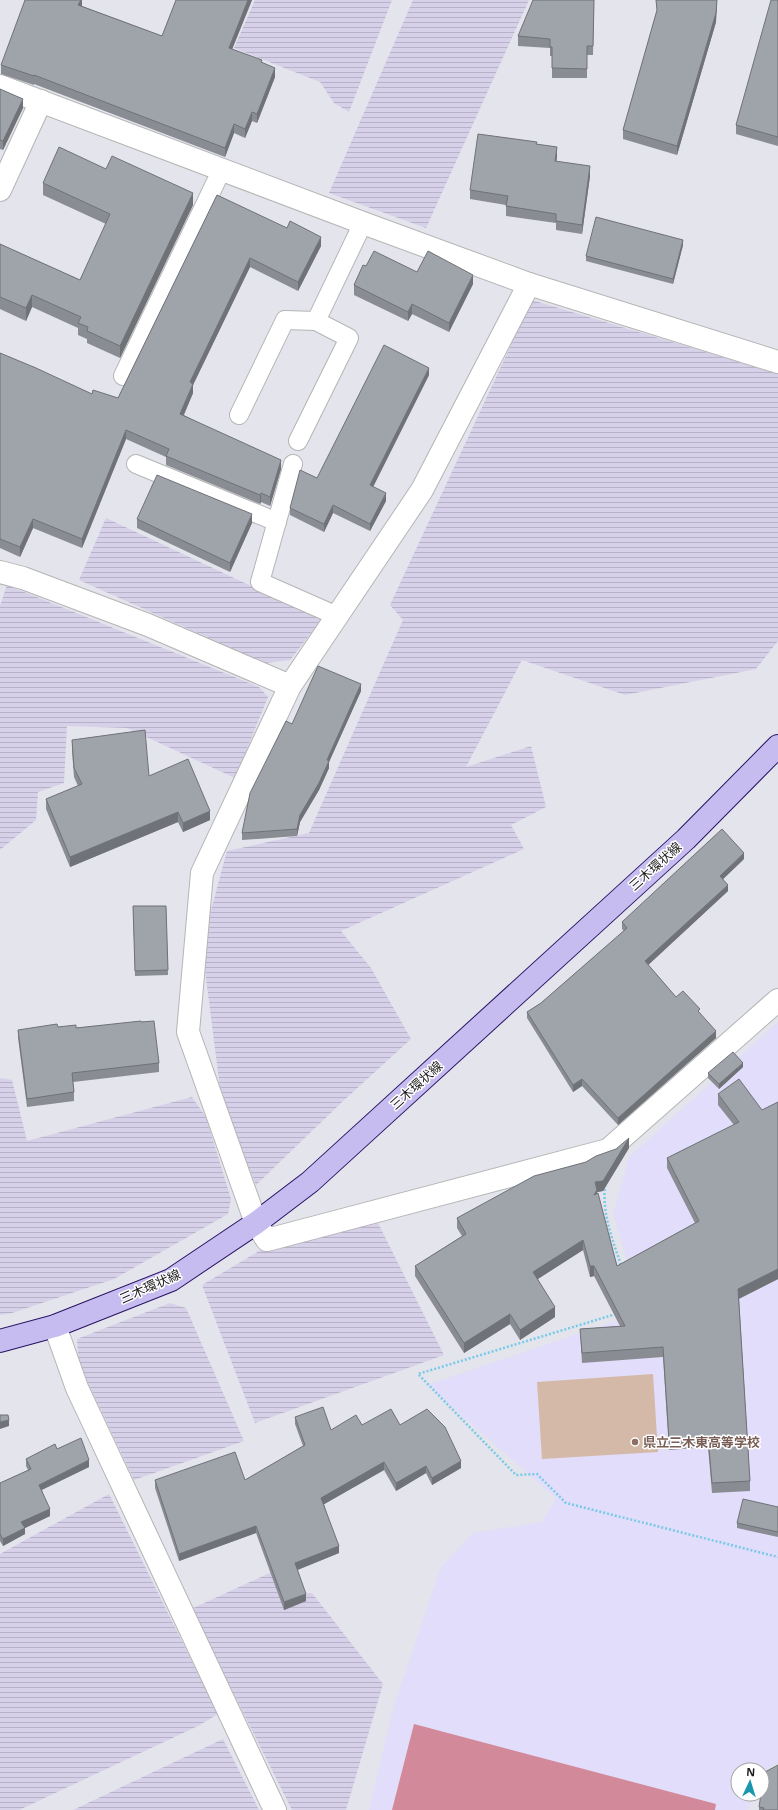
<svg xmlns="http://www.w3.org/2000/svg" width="778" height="1810" font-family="'Open Sans','Noto Sans JP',sans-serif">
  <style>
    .education { fill: #e2ddfa }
    .farmland { fill: url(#farmland-rules) }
    .pitch { fill: #d28a9a }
    .water { fill: #d4b9a8 }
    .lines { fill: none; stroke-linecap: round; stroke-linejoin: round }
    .service-casing { stroke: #b5b5b5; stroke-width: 20 }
    .minor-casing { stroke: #b5b5b5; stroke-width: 24 }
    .secondary-casing { stroke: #281263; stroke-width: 24 }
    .path { stroke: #78cae7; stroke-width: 2.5; stroke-dasharray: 2 2; stroke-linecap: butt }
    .service { stroke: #fff; stroke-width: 18 }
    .minor { stroke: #fff; stroke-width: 22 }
    .secondary { stroke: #c7bcf0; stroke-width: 22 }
    .wall { fill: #898c92 }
    .shaded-wall { fill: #6f7277 }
    .building { fill: #9fa3aa; stroke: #6f7277 }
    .education-dot { fill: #8d6e63; stroke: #fff; stroke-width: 1.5 }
    .labels { text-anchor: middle; stroke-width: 3; stroke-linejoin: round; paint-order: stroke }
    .street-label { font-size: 13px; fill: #1c1c1c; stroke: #fff }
    .education-label { font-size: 13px; font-weight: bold; fill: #785e54; stroke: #fff; text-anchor: start }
  </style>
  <defs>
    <pattern id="farmland-rules" width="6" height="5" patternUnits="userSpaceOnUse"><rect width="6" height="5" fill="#d6d0e9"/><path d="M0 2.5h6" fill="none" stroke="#b7b2c7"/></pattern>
  </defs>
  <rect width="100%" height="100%" fill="#e3e4ec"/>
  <path class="education" d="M778,1022V1763L762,1772V1770H738V1794H753L748,1810H369L394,1705L441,1567L473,1533L542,1522L556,1498L427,1385L643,1312L613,1214L629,1157Z"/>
  <g class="farmland">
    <path d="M255,0H392L349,112L334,103L320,82L234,48Z"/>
    <path d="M413,0H529L426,228L329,193Z"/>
    <path d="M532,300L778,374V641L756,669L625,695L522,660L466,767L531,746L546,807L511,825L524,849L341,931L371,968L411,1039L341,1103L256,1185L222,1104L204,962L211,910L227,851L309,833L403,620L390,605Z"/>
    <path d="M106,518L322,619L290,660L265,663L79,580Z"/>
    <path d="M7,585L259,687L268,697L235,778L127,728L67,726L64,783L38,792L36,820L0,850V606Z"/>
    <path d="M0,1078L12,1080L27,1141L192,1097L206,1117L231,1199L228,1214L114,1279L12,1313L0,1315Z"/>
    <path d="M378,1223L444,1355L255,1423L202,1285L264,1248Z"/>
    <path d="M170,1303L186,1308L244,1441L134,1480L79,1364L77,1339Z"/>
    <path d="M109,1494L218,1714L198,1726L19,1810H0V1554Z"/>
    <path d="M274,1571L287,1595L312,1593L383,1684L346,1810H292L191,1609Z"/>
    <path d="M223,1739L259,1810H73Z"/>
  </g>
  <path class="pitch" d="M414,1724L716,1804L715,1810H392Z"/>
  <path class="water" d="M653,1374L658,1452L542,1459L537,1382Z"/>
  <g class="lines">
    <g class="service-casing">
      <g id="service">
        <path d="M123,376L222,169"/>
        <path d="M239,415L285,320L316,321"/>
        <path d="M298,441L349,338L316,321L363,223"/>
        <path d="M136,464L277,522"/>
        <path d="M293,464L260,582L337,616"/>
      </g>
    </g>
    <g class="minor-casing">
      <g id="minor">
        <path d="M0,86L363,223L529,284L778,362"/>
        <path d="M0,190L41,101"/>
        <path d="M529,284L422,490L290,686L202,873L188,1032L256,1223L267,1240L608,1150L778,1000"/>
        <path d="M0,572L23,578L148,625L290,686"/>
        <path d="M55,1326L77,1388L275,1810"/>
      </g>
    </g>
    <g class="secondary-casing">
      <path id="secondary" d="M0,1341L55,1326L171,1280L256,1223L310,1182L686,839L778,746"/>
    </g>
    <g class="path">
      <path d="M605,1185C602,1214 612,1238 621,1265"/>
      <path d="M616,1314L418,1374L516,1475L537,1474L566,1503L778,1557"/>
    </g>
    <use href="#service" class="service"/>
    <use href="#minor" class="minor"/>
    <use href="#secondary" class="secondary"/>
  </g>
  <g class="wall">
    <path d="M82,0V6L162,36L176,0H252L232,49L262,62L275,77L257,123L252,121L245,138L234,133L225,157L34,84V85L1,74V65Z"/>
    <path d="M594,0L593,55H587V78H552V56H550V48L518,46V36Z"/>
    <path d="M656,0H717L716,22L677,155L623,139V130L657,11Z"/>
    <path d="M778,0V146L736,134V125Z"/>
    <path d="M0,89L23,108L3,150L0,149Z"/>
    <path d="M537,144L557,157L556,161L590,176L582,234L556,230V223L506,216V205L470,199V190Z"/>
    <path d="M106,169L193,205L120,358L87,343V339L78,335V328L32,307L26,321L0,309V244L80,280L106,224L43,195V183Z"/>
    <path d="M217,195L321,246L298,291L250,267L193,385V393L184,415L281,469L270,506L261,502L260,504L166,465V457L126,439L82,548L33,528L20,557L0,548V353L92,394L118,398Z"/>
    <path d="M683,245L673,284L586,261V256Z"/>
    <path d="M366,266L417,272L473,284L449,332L412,314L408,321L354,295V285Z"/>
    <path d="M429,375L373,487L386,501L370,531L333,513L324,532L290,515V508L317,478Z"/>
    <path d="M137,519L252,523L230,572L137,528Z"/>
    <path d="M361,691L329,762V768L319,790L300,822L297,836L242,840V833L292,724Z"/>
    <path d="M72,740L149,776L210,820L183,832L178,822L70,867L46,809V799L78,786L74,777L72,750Z"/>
    <path d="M744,859L723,879L728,891L648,965L676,997L700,1013L716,1038L618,1125L582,1086L573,1092L527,1018V1012L541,1003L624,931L622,929V922Z"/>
    <path d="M133,906H166L168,975L135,976Z"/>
    <path d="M141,1022L159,1063V1072L73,1082L74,1092V1101L27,1107L18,1038V1030L58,1027L76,1028Z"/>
    <path d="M743,1067L719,1089L708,1078V1073Z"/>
    <path d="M718,1094L762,1110L778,1102V1279L739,1299L750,1481V1491L712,1493L708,1447L669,1450L663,1357L582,1363L580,1329L620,1326L594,1276L590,1277L583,1250L538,1279L555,1317L520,1340L510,1324L464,1353L415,1276V1266L462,1236L457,1228V1218L586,1162L629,1148L603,1191L597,1192L617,1266L695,1223L667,1168V1158L734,1125L718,1105Z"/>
    <path d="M295,1417L331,1430L362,1425H400L461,1468L432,1485L426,1473L396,1491L384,1470L324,1504L339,1553L297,1570L306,1601L284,1610L256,1533L179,1561L155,1488V1480H245L303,1446L295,1424Z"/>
    <path d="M57,1449L89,1467L42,1490L50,1516L25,1528V1534L3,1546L0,1541V1483L28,1470L26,1466V1459Z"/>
    <path d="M778,1507V1537L737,1528V1523Z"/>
    <path d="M759,1807L778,1810H759Z"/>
  </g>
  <g class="shaded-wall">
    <path d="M81,0H82V5L78,14V5Z"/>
    <path d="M248,0H252L229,57V48Z"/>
    <path d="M717,0L716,22L677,155V146Z"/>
    <path d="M275,68V77L257,123V114Z"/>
    <path d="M23,99V108L3,150V141Z"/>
    <path d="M252,112V121L245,138V129Z"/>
    <path d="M234,124V133L225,157V148Z"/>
    <path d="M557,147V157L555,171V161Z"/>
    <path d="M590,166V176L582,234V225Z"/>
    <path d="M193,193V205L120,358V346Z"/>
    <path d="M321,237V246L298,291V282Z"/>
    <path d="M683,240V245L673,284V279Z"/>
    <path d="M250,258V267L193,385V393L180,423V414L190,382Z"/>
    <path d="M473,275V284L449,332V323Z"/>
    <path d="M32,295V307L26,321V308Z"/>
    <path d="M412,304V314L408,321V312Z"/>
    <path d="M429,368V375L370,493V485Z"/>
    <path d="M126,430V439L82,548V539Z"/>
    <path d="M281,460V469L270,506V497Z"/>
    <path d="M261,493V502L260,504V495Z"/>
    <path d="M386,493V501L370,531V524Z"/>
    <path d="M333,505V513L324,532V524Z"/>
    <path d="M252,514V523L230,572V563Z"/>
    <path d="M33,519V528L20,557V547Z"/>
    <path d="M361,684V691L329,762V768L319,790L300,822L297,836V829L300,815L327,760Z"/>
    <path d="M210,811V820L183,832V823Z"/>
    <path d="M178,812V822L70,867V857Z"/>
    <path d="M744,853V859L720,882V876Z"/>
    <path d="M728,885V891L645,968V961Z"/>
    <path d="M716,1031V1038L618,1125V1118Z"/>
    <path d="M743,1063V1067L719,1089V1084Z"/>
    <path d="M582,1079V1086L573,1092V1085Z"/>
    <path d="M629,1138V1148L603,1191L597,1192V1200L594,1195L595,1182Z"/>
    <path d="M583,1240V1250L533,1282V1272Z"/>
    <path d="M590,1266H594V1276L590,1277Z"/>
    <path d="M778,1269V1279L738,1299V1289Z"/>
    <path d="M555,1307V1317L520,1340V1330Z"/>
    <path d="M510,1314V1324L464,1353V1343Z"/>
    <path d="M9,1420V1426L0,1429V1422Z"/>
    <path d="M89,1460V1467L39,1491V1485Z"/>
    <path d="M461,1461V1468L432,1485V1478Z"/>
    <path d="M384,1462V1470L321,1506V1498Z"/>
    <path d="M426,1466V1473L396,1491V1483Z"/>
    <path d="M50,1509V1516L25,1528V1534L3,1546V1539L21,1522Z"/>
    <path d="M256,1526V1533L179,1561V1554Z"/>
    <path d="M339,1546V1553L295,1571V1563Z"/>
    <path d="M306,1594V1601L284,1610V1602Z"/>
  </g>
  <g class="building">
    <path d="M25,0H81L78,5L162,36L176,0H248L229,48L262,60L261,62L275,68L257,114L252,112L245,129L234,124L225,148L34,75V76L1,65Z"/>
    <path d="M533,0H594L593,46H587V69L552,68V47H550V39L518,36Z"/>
    <path d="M656,0H717L716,13L677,146L623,130L657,10Z"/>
    <path d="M771,0H778V137L736,125Z"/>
    <path d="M0,89L23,99L3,141L0,140Z"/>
    <path d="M478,134L537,142L536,144L557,147L555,161L590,166L582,225L556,221V214L506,206L508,196L470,190Z"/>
    <path d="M59,147L106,169L112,156L193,193L120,346L87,331L88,327L78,323L81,317L32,295L26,308L0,297V244L80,280L110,214L43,183Z"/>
    <path d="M217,195L287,228L290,221L321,237L298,282L250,258L190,382L193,384L180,414L281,460L270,497L261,493L260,495L166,456L169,449L126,430L82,539L33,519L20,547L0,539V353L36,368L92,394L93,390L118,398Z"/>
    <path d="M596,217L683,240L673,279L586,256Z"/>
    <path d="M374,251L417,272L428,251L473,275L449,323L412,304L408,312L354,285L363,265L366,266Z"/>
    <path d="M384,345L429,368L370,485L386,493L370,524L333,505L324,524L290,508L300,470L317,478Z"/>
    <path d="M157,475L252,514L230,563L137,519Z"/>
    <path d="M318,666L361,684L327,760L329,761L319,783L300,815L297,829L242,833L250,793L286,721L292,724Z"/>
    <path d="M145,730L149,776L188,759L210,811L183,823L178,812L70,857L46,799L82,784L74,768L72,740Z"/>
    <path d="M722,829L744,853L720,876L728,885L645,961L676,997L683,991L700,1009L698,1011L716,1031L618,1118L582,1079L573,1085L527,1012L541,1003L627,928L622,922Z"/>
    <path d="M133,906H166L168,970L135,971Z"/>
    <path d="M141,1021V1022L154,1021L159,1063L72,1073L74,1092L27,1099L18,1030L57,1024L58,1027L76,1025V1028Z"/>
    <path d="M733,1052L743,1063L719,1084L708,1073Z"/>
    <path d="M739,1079L762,1110L778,1102V1269L738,1289L750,1481L712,1483L708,1437L669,1440L663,1347L582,1353L580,1329L625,1326L594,1266H590L583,1240L533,1272L555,1307L520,1330L510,1314L464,1343L415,1266L466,1234L457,1218L534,1176L586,1162L596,1156L616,1149L629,1138L603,1181L595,1182L597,1190L594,1195L598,1193L617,1266L699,1221L667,1158L739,1122L718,1094Z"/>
    <path d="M323,1407L331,1430L356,1415L362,1425L391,1409L400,1425L427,1409L445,1427L461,1461L432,1478L426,1466L396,1483L384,1462L321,1498L339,1546L295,1563L306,1594L284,1602L256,1526L179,1554L155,1480L235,1452L245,1480L305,1445L295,1417Z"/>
    <path d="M0,1415H8L9,1420L0,1422Z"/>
    <path d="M81,1438L89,1460L39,1485L50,1509L21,1522L25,1528L3,1539L0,1534V1483L31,1469L26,1459L55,1444L57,1449Z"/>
    <path d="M743,1499L778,1507V1532L737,1523Z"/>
    <path d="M778,1765V1810H763L764,1808L759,1807L761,1794H762V1788L765,1772Z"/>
  </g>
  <circle class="education-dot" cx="635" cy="1442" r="4"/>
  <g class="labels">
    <g class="street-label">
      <text transform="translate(655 866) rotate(-42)" y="5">三木環状線</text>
      <text transform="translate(416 1085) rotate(-42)" y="5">三木環状線</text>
      <text transform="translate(150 1286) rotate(-24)" y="5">三木環状線</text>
    </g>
    <g class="education-label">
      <text x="643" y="1447">県立三木東高等学校</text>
    </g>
  </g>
  <g transform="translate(750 1782) rotate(4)"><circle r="19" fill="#ffffff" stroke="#a4a4a4"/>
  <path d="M0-3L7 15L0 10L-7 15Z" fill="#1997af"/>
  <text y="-6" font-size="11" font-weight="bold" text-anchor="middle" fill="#1c1c1c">N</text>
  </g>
</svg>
